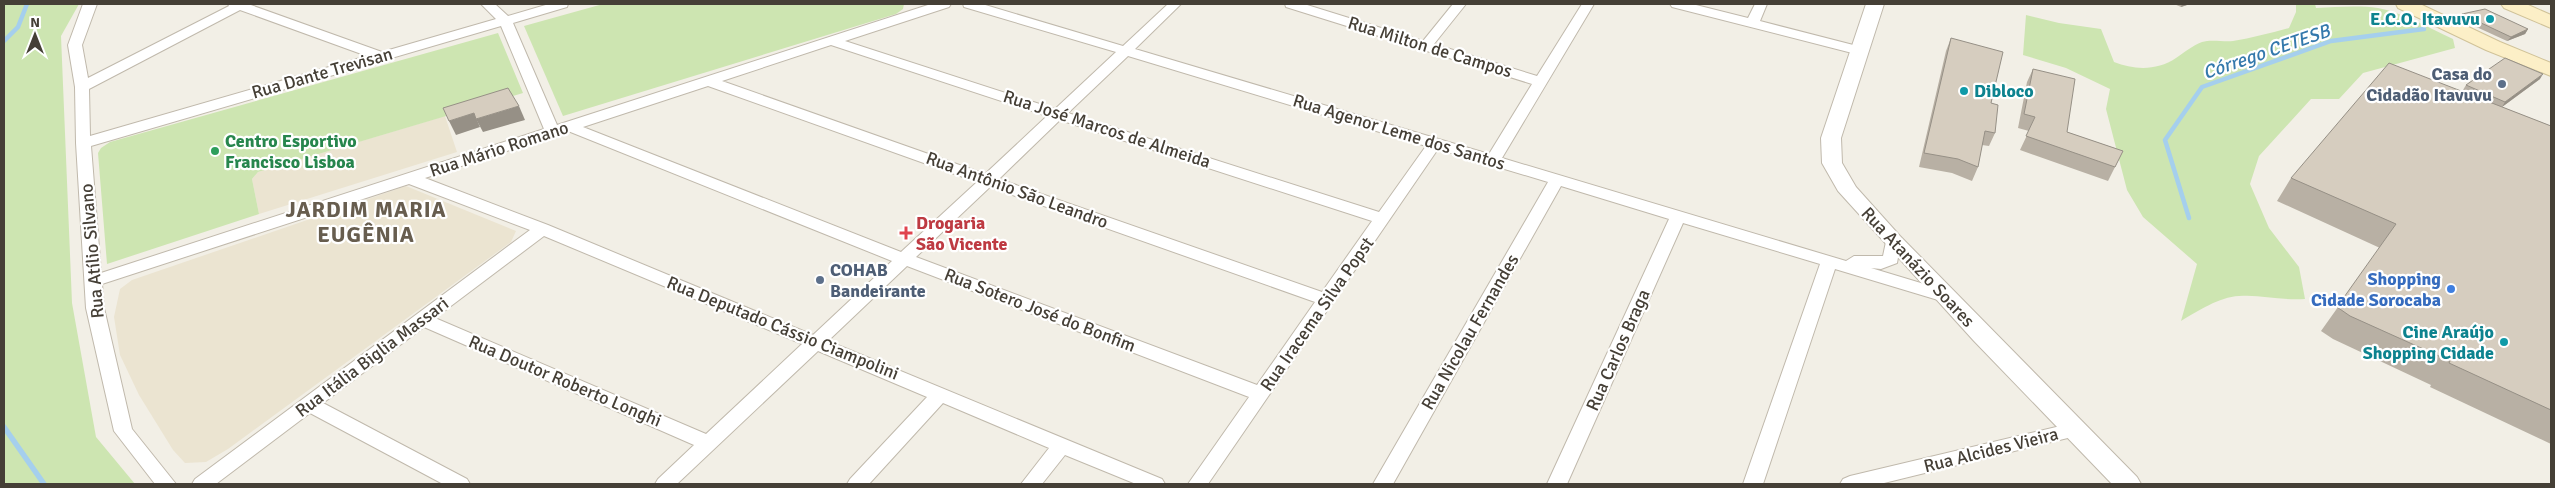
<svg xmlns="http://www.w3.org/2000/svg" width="2555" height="488" font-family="Signika,sans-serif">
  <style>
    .education { fill: #ebe4d1 }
    .green { fill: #cde5b1 }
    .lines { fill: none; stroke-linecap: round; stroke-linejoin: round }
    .stream-far1 { stroke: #a5cfed; stroke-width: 4.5 }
    .stream { stroke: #a5cfed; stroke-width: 5.5 }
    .minor-casing { stroke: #c0b9ac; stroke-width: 2 }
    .tertiary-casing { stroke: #c0b9ac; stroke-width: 2 }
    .secondary-casing { stroke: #d0c298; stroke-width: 2 }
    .minor { fill: #fff; fill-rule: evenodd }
    .tertiary { fill: #fff; fill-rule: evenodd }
    .secondary { fill: #fcefc7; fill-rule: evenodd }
    .wall { fill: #b8b0a4 }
    .shaded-wall { fill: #969086 }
    .building { fill: #d6cdbf; stroke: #969086 }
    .culture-dot { fill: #0f9aa8; stroke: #fff; stroke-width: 2 }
    .service-dot { fill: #5c6f8a; stroke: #fff; stroke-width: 2 }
    .leisure-dot { fill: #2e9e5b; stroke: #fff; stroke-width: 2 }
    .health-dot { fill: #e0444e; stroke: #fff; stroke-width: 2 }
    .shop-dot { fill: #3f7fe0; stroke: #fff; stroke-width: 2 }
    .labels { text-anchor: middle; stroke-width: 4.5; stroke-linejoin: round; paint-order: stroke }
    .culture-label { font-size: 18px; font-weight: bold; fill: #0d838f; stroke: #fff; text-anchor: end }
    .street-label { font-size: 18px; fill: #453f36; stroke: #fff }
    .service-label { font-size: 18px; font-weight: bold; fill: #4e5e75; stroke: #fff; text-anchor: end }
    .leisure-label { font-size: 18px; font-weight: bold; fill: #27864d; stroke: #fff; text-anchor: start }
    .health-label { font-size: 18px; font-weight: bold; fill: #be3a42; stroke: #fff; text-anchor: start }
    .shop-label { font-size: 18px; font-weight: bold; fill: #366cbe; stroke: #fff; text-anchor: end }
    .water-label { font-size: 19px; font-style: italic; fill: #3479ac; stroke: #fff }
    .district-label { font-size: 22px; font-weight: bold; letter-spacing: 1px; fill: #675d4e; stroke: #fff }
  </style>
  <rect width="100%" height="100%" fill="#f2efe6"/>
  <g class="education">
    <path d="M445,116L457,152L259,214L252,179L258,172Z"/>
    <path d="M406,186L516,231L511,242L228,449L206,462L185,463L173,450L139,395L120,355L114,317L120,289L132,280Z"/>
  </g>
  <g class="green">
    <path d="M4,4H79L61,36L72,303L96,437L135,484H4Z"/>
    <path d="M603,4H904L903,9L896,14L563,116L524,26Z"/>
    <path d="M2296,4H2315L2316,8C2337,7 2358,5 2378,8C2404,13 2429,28 2453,39L2455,48L2363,73L2339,99H2311L2259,156L2250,184L2269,228L2299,267L2305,299C2283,301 2260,294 2239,296C2219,297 2198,311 2181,321L2197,264L2143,217L2127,190L2106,109L2110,89L2066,68L2023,55L2026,15L2059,23L2101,29L2114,62C2134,70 2157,71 2176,58C2185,52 2192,46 2202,42C2211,39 2223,42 2233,41C2252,38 2270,33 2289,28L2296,12Z"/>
    <path d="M498,33L523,93L258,172L252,179L259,214L107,264L98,153L101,148L110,142Z"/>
  </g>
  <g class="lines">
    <g class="stream-far1">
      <path d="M4,41L18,27L27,4"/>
      <path d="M2189,218L2165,140L2202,87L2331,41L2424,29"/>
    </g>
    <path class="stream" d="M4,427L44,484"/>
    <g class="minor-casing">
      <g id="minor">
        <path d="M83,4H97L82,45L88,78L229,6L228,4H248L382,52L496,19L481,4H495L508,16L549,4H568L567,7L513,23L557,125L931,4H951L949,7L845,41L1055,109L1116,52L964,7L963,4H982L1123,46L1168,4H1181L1135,49L1489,154L1532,84L1286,7L1285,4H1304L1423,41L1453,4H1466L1434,44L1537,76L1582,4H1594L1502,158L1846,261L1854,256H1883L1887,237H1899L1901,241L1897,263L1881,269L1871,268L1954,293L1956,297L1954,301L1948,303L1835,269L1763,484H1743L1820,264L1683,223L1567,484H1547L1669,219L1561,186L1393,484H1373L1548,182L1438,149L1208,484H1188L1249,397L907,266L828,341L1162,479L1165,484H1136L1065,455L1042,484H1021L1049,448L943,403L869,484H847L850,479L927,397L818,351L677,484H655L658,479L694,445L424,327L323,403L467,479L470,484H443L310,413L216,484H192L195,479L530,230L409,184L102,284L104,308L132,429L176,484H155L114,431L86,308L76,143L75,87L68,45ZM240,10L367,56L90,136L89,89ZM501,26L544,129L101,273L91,146ZM831,45L1047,116L985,174L722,81ZM1128,56L1426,146L1379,212L1068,113ZM708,86L977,182L901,252L583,127ZM1060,120L1372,221L1322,292L999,179ZM568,131L892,261L813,335L548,225L425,178ZM990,187L1315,302L1257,385L916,257ZM544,236L802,344L706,434L435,318Z"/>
        <path d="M1670,4H1692L1748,18L1755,4H1767L1760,21L1865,48L1867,51L1860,55L1672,7Z"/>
        <path d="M2073,423L2080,425L2082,430L2080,435L1880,484H1840L1843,479L1850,476Z"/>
      </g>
    </g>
    <g class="tertiary-casing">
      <path id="tertiary" d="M1866,4H1884L1841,138L1842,163L1856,187L1900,236L2137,477L2141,484H2112L1974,341L1838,191L1822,163L1821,138Z"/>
    </g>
    <g class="secondary-casing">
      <g id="secondary">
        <path d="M2396,4H2420L2500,42L2551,63V76L2486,50L2398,8Z"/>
        <path d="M2501,4H2526L2551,15V28L2504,8Z"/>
      </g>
    </g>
    <use href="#minor" class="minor"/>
    <use href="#tertiary" class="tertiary"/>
    <use href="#secondary" class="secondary"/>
  </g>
  <g class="wall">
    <path d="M2174,4H2190L2181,7Z"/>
    <path d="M2462,14L2528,29L2525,34L2507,41L2459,19Z"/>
    <path d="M1951,38L1991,103L1995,133L1989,146L1982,145L1978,167L1972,181L1952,173L1919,167L1946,51Z"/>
    <path d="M2033,69L2067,132L2123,151L2108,181L2020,150L2029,131L2018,128L2027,82Z"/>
    <path d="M2540,79L2502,107L2551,126V444L2430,387L2431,385L2333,339L2321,331L2380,248L2277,201L2291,178L2491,103L2463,90L2466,85Z"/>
  </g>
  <g class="shaded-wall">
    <path d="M2182,4H2190L2181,7Z"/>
    <path d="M2528,29L2525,34L2507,41L2511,37Z"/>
    <path d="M2543,74L2540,79L2502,107L2505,102Z"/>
    <path d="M519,106L525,120L483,132L476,119Z"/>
    <path d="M474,113L480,127L456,135L449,121Z"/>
  </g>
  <g class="building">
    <path d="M2485,9L2528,29L2511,37L2462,14Z"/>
    <path d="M1951,38L2003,52L1991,103L1998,105L1995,133L1985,131L1978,167L1958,159L1924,153Z"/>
    <path d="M2505,58L2543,74L2505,102L2466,85Z"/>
    <path d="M2389,63L2551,126V410L2449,363L2450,361L2350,316L2337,307L2396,224L2291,178Z"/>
    <path d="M2033,69L2075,79L2067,132L2123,151L2115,167L2026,136L2035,117L2024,114Z"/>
    <path d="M508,88L519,106L476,119L474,113L449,121L443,108Z"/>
  </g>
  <g class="culture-dot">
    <circle cx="2490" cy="19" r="5"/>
    <circle cx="1964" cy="91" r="5"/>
    <circle cx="2504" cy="342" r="5"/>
  </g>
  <g class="service-dot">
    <circle cx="2502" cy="84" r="5"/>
    <circle cx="820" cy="280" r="5"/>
  </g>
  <circle class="leisure-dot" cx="215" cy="151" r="5"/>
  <path class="health-dot" d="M903.5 225.5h5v5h5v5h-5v5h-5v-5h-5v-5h5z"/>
  <circle class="shop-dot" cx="2451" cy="289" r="5"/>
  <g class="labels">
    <g class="culture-label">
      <text x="2480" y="25">E.C.O. Itavuvu</text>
      <text x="1974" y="97" text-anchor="start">Dibloco</text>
      <text x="2494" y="338">Cine Araújo<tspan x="2494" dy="21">Shopping Cidade</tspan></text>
    </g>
    <g class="street-label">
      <text transform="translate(1430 47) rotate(17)" y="6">Rua Milton de Campos</text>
      <text transform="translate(322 73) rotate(-16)" y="6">Rua Dante Trevisan</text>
      <text transform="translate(1107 129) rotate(18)" y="6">Rua José Marcos de Almeida</text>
      <text transform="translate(1399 132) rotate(17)" y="6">Rua Agenor Leme dos Santos</text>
      <text transform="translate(499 149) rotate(-18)" y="6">Rua Mário Romano</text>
      <text transform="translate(1017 190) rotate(20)" y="6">Rua Antônio São Leandro</text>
      <text transform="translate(92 251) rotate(-95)" y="6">Rua Atílio Silvano</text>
      <text transform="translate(1918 267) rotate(47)" y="6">Rua Atanázio Soares</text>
      <text transform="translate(1040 310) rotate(21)" y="6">Rua Sotero José do Bonfim</text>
      <text transform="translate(1317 314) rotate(-55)" y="6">Rua Iracema Silva Popst</text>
      <text transform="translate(783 328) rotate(22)" y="6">Rua Deputado Cássio Ciampolini</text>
      <text transform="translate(1470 332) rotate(-60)" y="6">Rua Nicolau Fernandes</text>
      <text transform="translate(1618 350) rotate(-66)" y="6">Rua Carlos Braga</text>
      <text transform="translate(372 357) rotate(-37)" y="6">Rua Itália Biglia Massari</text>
      <text transform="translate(565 381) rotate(23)" y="6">Rua Doutor Roberto Longhi</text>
      <text transform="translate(1991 450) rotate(-14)" y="6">Rua Alcides Vieira</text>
    </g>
    <g class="service-label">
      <text x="2492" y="80">Casa do<tspan x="2492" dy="21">Cidadão Itavuvu</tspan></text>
      <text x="830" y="276" text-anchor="start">COHAB<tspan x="830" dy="21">Bandeirante</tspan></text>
    </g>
    <g class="leisure-label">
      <text x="225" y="147">Centro Esportivo<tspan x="225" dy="21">Francisco Lisboa</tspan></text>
    </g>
    <g class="health-label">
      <text x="916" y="229">Drogaria<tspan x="916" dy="21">São Vicente</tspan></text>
    </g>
    <g class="shop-label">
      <text x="2441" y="285">Shopping<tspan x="2441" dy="21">Cidade Sorocaba</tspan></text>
    </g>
    <g class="water-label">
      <text transform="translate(2266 51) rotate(-19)" y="7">Córrego CETESB</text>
    </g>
    <g class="district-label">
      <text x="366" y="217">JARDIM MARIA<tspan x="366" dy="25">EUGÊNIA</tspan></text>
    </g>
  </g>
  <rect width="2555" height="488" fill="none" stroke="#453f36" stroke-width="10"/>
  <g transform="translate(35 35)" stroke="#ffffff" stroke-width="4" paint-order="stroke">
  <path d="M0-4L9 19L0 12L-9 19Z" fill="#453f36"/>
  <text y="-8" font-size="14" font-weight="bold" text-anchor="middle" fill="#453f36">N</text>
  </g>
</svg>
